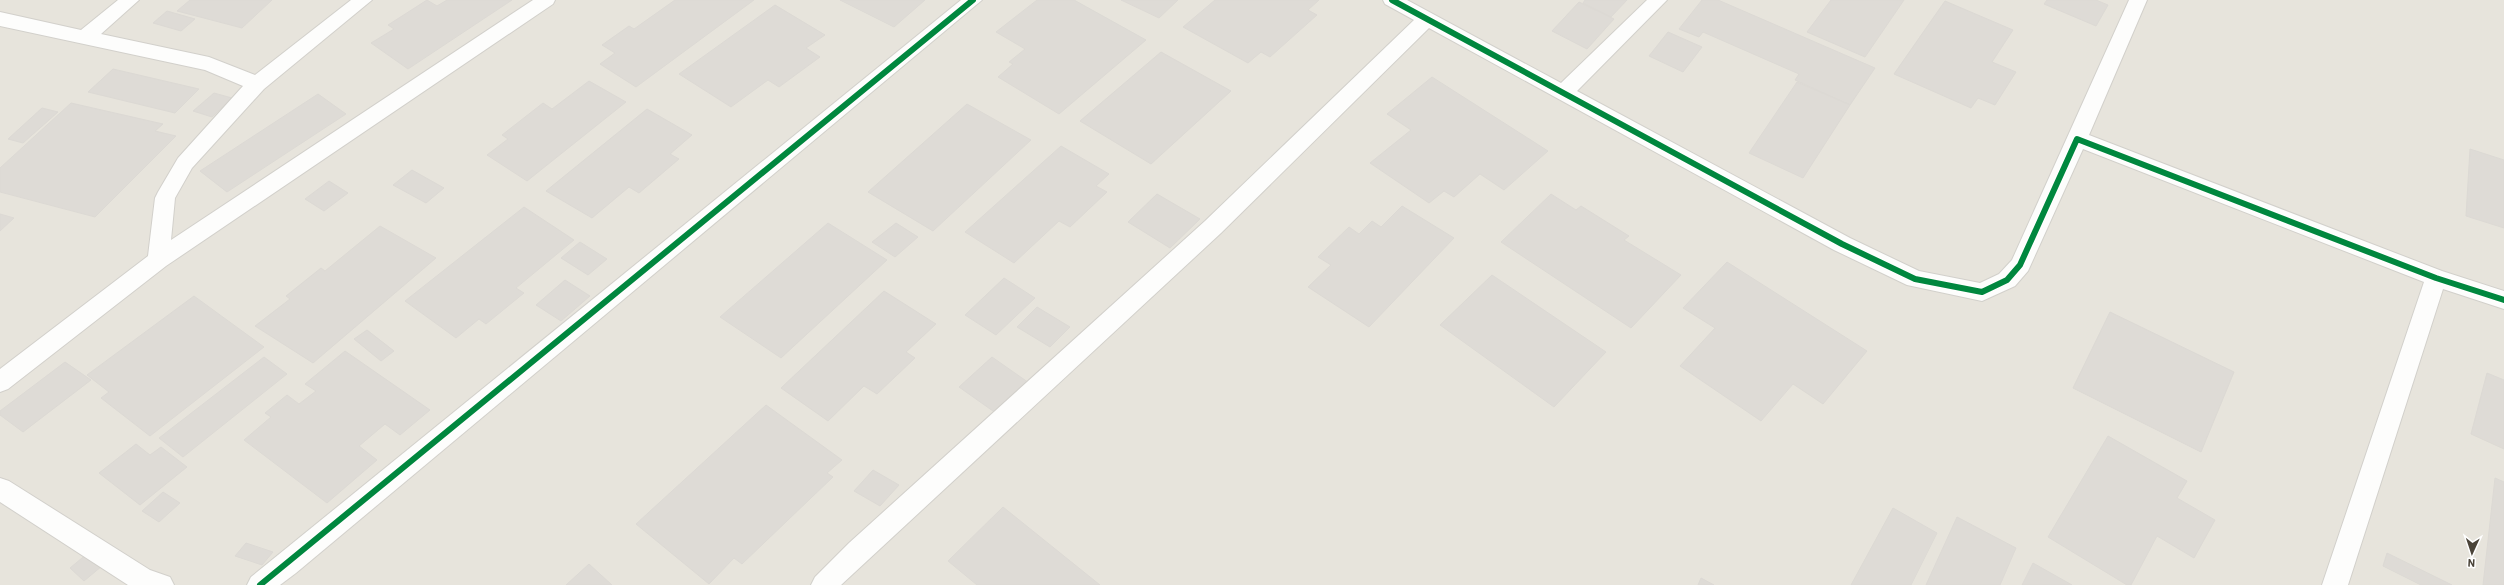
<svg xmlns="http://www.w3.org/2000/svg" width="2504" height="585" font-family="Barlow,sans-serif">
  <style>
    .residential { fill: #e7e4dc }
    .building { fill: #dedbd6; stroke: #dcd9d4 }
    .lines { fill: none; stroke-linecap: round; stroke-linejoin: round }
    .minor-casing { stroke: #d2d0cb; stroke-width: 2 }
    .minor { fill: #fdfdfc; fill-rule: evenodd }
    .cycleway-casing { stroke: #fff; stroke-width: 8 }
    .cycleway { stroke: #00873e; stroke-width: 6 }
  </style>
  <rect width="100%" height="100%" fill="#f4f2ee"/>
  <rect class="residential" x="0" y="0" width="2504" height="585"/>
  <g class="building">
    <path d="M190,0H272L242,28L177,11Z"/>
    <path d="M427,0L437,6L447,0H512L408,69L371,43L394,29L388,25Z"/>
    <path d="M675,0H754L636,87L600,64L615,53L602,45L629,26L634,29Z"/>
    <path d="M840,0H925L894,27Z"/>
    <path d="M1037,0H1074L1146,40L1059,114L998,77L1013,64L1009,62L1025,49L996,32Z"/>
    <path d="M1121,0H1178L1159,18Z"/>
    <path d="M1215,0H1319L1308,10L1317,15L1270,57L1261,52L1248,63L1183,27Z"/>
    <path d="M1585,0H1627L1611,17L1583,3Z"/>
    <path d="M1702,0H1718L1875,68L1850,105L1795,80L1799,74L1703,32L1699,37L1679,29Z"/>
    <path d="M1831,0H1904L1865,57L1807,32Z"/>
    <path d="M2047,0H2096L2108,5L2096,26L2044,4Z"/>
    <path d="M1945,1L2013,30L1992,62L2016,72L1995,105L1978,98L1971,108L1894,74Z"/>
    <path d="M1579,2L1614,19L1587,49L1552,31Z"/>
    <path d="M775,5L825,35L806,48L820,57L779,87L768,80L731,107L679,74Z"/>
    <path d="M167,11L195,19L181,31L153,23Z"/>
    <path d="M1668,32L1702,47L1683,72L1649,56Z"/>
    <path d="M1161,52L1231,91L1151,164L1080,121Z"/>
    <path d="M113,69L199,89L175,113L88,92Z"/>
    <path d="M1432,77L1548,151L1504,190L1480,174L1454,197L1444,191L1429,203L1370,163L1411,130L1387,114Z"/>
    <path d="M589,81L626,102L527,181L487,155L508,139L502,135L543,103L552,109Z"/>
    <path d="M1797,82L1850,105L1803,178L1749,153Z"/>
    <path d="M214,93L232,98L212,117L193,111Z"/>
    <path d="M318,94L346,114L227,192L200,171Z"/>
    <path d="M71,103L163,124L155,131L176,136L95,217L0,192V168Z"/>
    <path d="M967,104L1031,140L933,231L868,192Z"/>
    <path d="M42,108L58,112L23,143L8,139Z"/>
    <path d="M647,109L692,135L670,154L679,159L639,193L629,187L592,218L546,191Z"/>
    <path d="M1061,146L1109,174L1096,186L1107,192L1070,227L1059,221L1014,263L965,232Z"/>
    <path d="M2470,149L2504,160V228L2466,216Z"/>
    <path d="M412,170L444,188L426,203L393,185Z"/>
    <path d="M329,181L348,193L324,211L305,199Z"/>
    <path d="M1157,194L1200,219L1170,248L1128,222Z"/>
    <path d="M1551,194L1576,210L1581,206L1629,236L1624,240L1681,275L1631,328L1501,242Z"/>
    <path d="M1402,206L1454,238L1369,327L1308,287L1331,265L1318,257L1349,227L1359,234L1372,221L1381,227Z"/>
    <path d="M524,207L574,240L516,288L524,293L486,324L479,319L456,338L405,301Z"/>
    <path d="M0,214L14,218L0,231Z"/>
    <path d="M828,223L887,260L781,358L720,317Z"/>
    <path d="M896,223L918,237L895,257L872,242Z"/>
    <path d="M380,226L436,258L313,363L255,326L290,299L286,296L321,268L325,271Z"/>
    <path d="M580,242L607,259L588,275L561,258Z"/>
    <path d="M1727,262L1867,351L1823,404L1793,384L1761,421L1680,366L1715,328L1683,308Z"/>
    <path d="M1492,275L1606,352L1554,407L1440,325Z"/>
    <path d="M1004,278L1035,298L996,335L965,315Z"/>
    <path d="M565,280L590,296L561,321L536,305Z"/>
    <path d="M884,291L936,324L906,352L915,358L877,394L864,386L828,421L781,388Z"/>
    <path d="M194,296L264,347L150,436L101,398L109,392L87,375Z"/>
    <path d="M1037,307L1070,327L1050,347L1017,327Z"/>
    <path d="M2110,312L2234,372L2201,452L2073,388Z"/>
    <path d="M367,330L394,351L381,361L354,339Z"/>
    <path d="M345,351L430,410L400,435L385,424L359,446L377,460L327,503L244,440L271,417L265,413L287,395L299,404L316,391L305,384Z"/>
    <path d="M264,357L287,374L183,457L159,438Z"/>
    <path d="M992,357L1032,385L1000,416L959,387Z"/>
    <path d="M65,362L91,380L23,432L0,415V411Z"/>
    <path d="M2487,373L2504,380V449L2471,434Z"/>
    <path d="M766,405L842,460L827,473L833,477L742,564L734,558L709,584L636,524Z"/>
    <path d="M2108,436L2187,481L2177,498L2215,520L2194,558L2157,536L2131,585H2127L2048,537Z"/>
    <path d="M136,444L150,455L161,447L187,467L140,505L99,473Z"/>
    <path d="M873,470L899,485L880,506L854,491Z"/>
    <path d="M2495,478L2504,482V585H2483Z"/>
    <path d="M163,492L180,503L159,522L142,511Z"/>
    <path d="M1003,507L1100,585H977L948,561Z"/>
    <path d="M1893,508L1937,533L1911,585H1851Z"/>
    <path d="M1957,517L2016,548L2000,585H1926Z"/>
    <path d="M246,543L273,552L262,565L235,556Z"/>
    <path d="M88,553L102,566L84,581L70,568Z"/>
    <path d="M2387,553L2452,585H2421L2383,566Z"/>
    <path d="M2033,563L2072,585H2022Z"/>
    <path d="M589,564L612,585H566Z"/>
    <path d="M1701,578L1714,585H1698Z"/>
  </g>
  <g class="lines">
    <g class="minor-casing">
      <g id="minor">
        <path d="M118,0H139L101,34L209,57L255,75L351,0H372L264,89L192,168L175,198L171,240L533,0H555L553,4L166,266L8,389L0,392V369L148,256L155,198L158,192L178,158L243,86L205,70L0,26V12L81,30Z"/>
        <path d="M961,0H982L296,573L280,585H247L251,577Z"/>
        <path d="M1383,0H1407L1561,83L1647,0H1667L1577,91L1850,238L1919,271L1980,283L1999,274L2012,260L2129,0H2147L2089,135L2442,271L2504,291V309L2443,289L2348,585H2322L2424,282L2083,149L2028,271L2015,286L1982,301L1907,285L1834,250L1429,28L1221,233L841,585H811L815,577L849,543L1205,221L1414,20L1385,4Z"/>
        <path d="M0,478L9,481L150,570L170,577L174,585H128L0,502Z"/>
      </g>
    </g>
    <use href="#minor" class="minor"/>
    <g class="cycleway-casing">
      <g id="cycleway">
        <path d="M1392,0L1842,244L1915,279L1982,292L2007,280L2020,265L2077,139L2436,278L2504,300"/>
        <path d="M260,585L973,0"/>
      </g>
    </g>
    <use href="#cycleway" class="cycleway"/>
  </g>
  <g transform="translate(2472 553) rotate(183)" stroke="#ffffff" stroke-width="3" paint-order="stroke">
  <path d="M0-3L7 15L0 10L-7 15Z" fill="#4b4439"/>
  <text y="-6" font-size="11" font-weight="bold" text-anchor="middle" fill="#4b4439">N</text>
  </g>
</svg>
